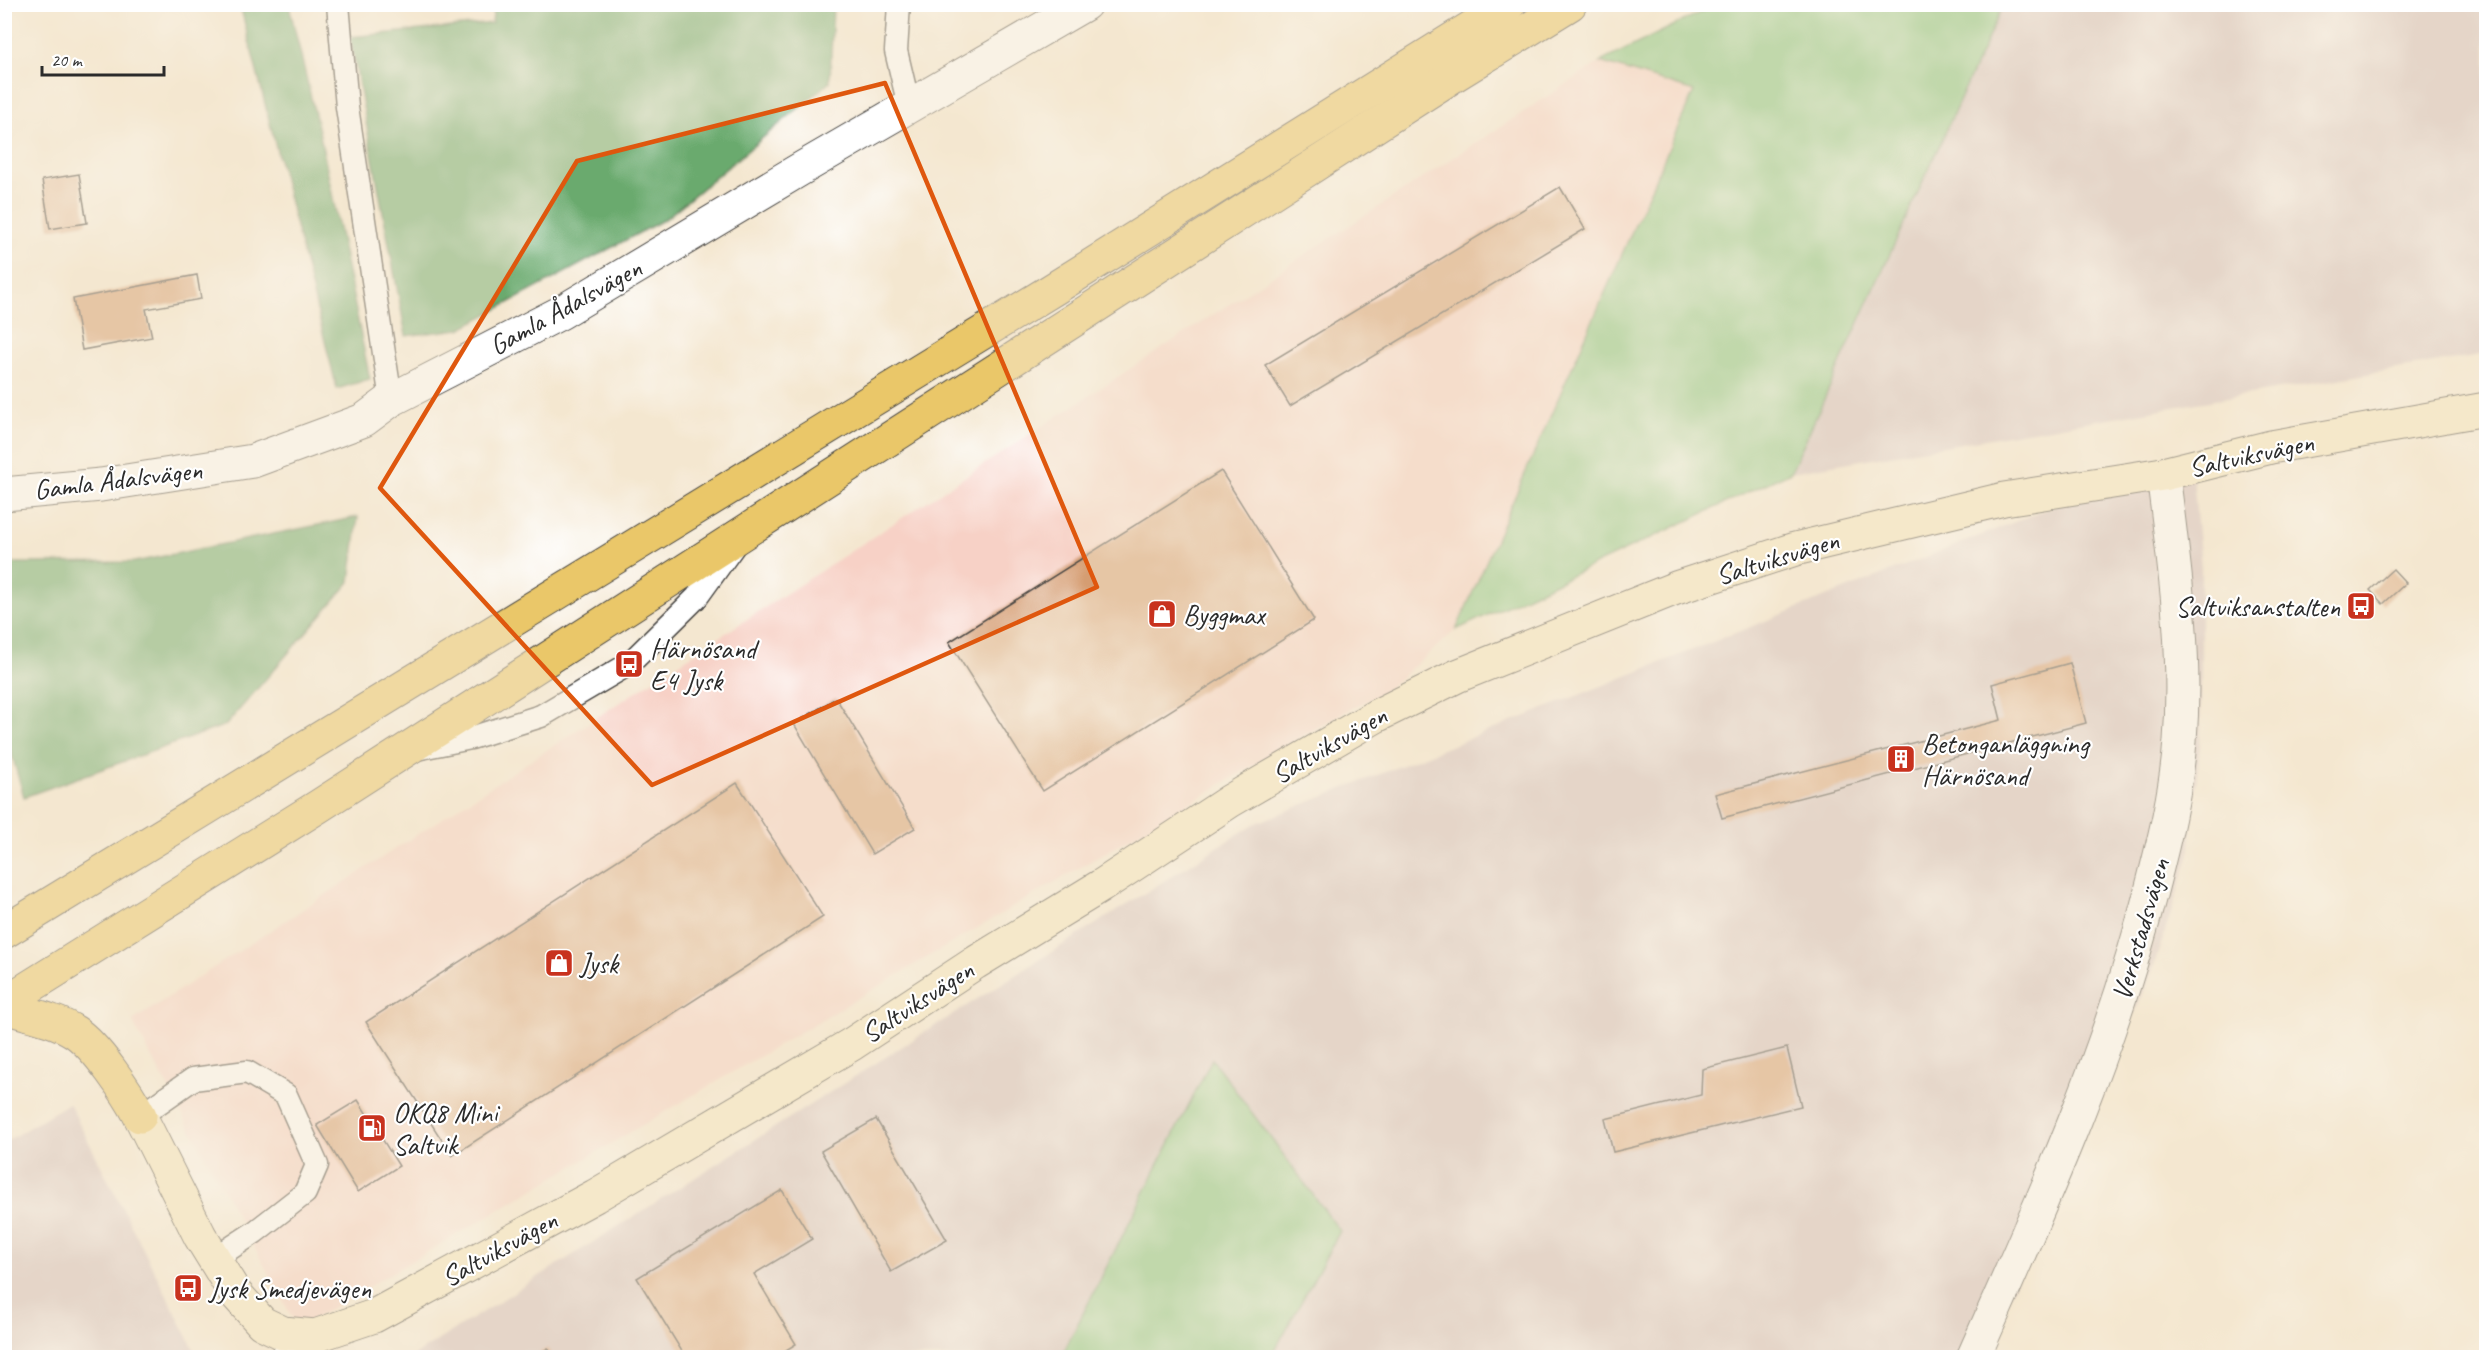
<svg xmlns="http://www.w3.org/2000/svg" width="2491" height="1362" font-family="Caveat,sans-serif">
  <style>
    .built { fill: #f7d1c6 }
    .industrial { fill: #d2bfbf }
    .green { fill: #83c57f; stroke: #577855; stroke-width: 1.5 }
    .forest { fill: #6aaa6e; stroke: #4a6a4c; stroke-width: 1.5 }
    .building { fill: #d59d72 }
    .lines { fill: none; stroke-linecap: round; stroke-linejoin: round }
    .lane-casing { stroke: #494744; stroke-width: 25 }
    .street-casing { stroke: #494744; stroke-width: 35 }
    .secondary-casing { stroke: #494744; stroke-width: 35 }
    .highway-casing { stroke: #494744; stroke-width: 35 }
    .lane { stroke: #fff; stroke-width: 22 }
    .street { stroke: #fff; stroke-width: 33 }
    .secondary { stroke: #f7e9c3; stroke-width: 33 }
    .highway { stroke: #eac769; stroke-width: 33 }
    .marked { fill: none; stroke: #df570e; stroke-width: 4.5; stroke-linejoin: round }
    .labels { text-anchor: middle; stroke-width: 4.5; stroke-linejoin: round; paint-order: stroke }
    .street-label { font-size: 28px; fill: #2b2b2b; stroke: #fff }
    .poi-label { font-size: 28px; fill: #2b2b2b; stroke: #fff; text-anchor: start }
  </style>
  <rect width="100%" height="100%" fill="#fff"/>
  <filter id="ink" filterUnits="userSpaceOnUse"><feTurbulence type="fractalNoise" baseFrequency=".0167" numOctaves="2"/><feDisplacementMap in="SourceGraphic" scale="12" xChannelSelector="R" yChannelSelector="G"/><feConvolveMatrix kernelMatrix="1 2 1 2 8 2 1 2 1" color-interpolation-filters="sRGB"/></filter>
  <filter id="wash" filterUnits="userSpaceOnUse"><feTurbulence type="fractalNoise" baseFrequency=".008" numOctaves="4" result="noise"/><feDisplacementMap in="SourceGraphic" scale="24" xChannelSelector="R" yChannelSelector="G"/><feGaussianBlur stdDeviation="1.35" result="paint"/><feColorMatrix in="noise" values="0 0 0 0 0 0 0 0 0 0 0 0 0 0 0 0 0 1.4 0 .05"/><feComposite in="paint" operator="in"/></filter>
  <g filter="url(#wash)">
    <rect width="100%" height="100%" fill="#f4e7d0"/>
    <path class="built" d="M1600,62L1694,91L1456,630L1383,693L1344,712L298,1328L132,1021Z"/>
    <g class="industrial">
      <path d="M2003,5H2486V354L1791,472Z"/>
      <path d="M2191,452L2201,568V734L2189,857L2151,975L2058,1193L1981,1357H1271L1340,1231L1212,1059L1061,1357L410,1358L1254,824Z"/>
      <path d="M69,1103L198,1357H5V1142Z"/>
    </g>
    <g class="green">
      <path d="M1715,5H2003L1791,472L1456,630L1694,91L1600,62Z"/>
      <path d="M1212,1059L1340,1231L1271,1357H1061Z"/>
    </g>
    <g class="forest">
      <path d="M240,5H289L320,135L370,379L337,389Z"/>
      <path d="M494,5H833L830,82L665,219L460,329L406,336L350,37L492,23Z"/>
      <path d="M358,517L350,582L226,725L24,797L5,731V563L134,562Z"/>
    </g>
    <g id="blocks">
      <g class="building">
        <path d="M79,174L87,223L50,229L42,180Z"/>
        <path d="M1560,187L1585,229L1290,406L1265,365Z"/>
        <path d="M197,275L201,299L146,309L152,337L82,350L73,299Z"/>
        <path d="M1221,471L1314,620L1043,791L949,642Z"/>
        <path d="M2393,569L2406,583L2383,604L2370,590Z"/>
        <path d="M2070,663L2086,723L1722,818L1715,794L2001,720L1992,684Z"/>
        <path d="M836,698L915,828L872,854L794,724Z"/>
        <path d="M737,783L823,917L452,1156L366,1022Z"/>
        <path d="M1787,1048L1801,1106L1613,1152L1605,1119L1701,1095L1702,1069Z"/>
        <path d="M358,1100L399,1166L358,1192L317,1125Z"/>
        <path d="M876,1119L947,1240L891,1272L821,1151Z"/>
        <path d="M782,1190L812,1239L754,1274L796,1344L773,1358H686L637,1278Z"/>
        <path d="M548,1348L554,1358H532Z"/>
      </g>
    </g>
  </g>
  <g filter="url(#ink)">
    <use href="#blocks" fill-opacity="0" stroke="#494744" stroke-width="1.5"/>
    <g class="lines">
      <g class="lane-casing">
        <g id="lane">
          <path d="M338,4L347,107L391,400"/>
          <path d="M899,4L896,51L909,106"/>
          <path d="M421,748L471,738L541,716L629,664L697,597L733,547"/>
          <path d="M140,1116L193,1079L247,1072L286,1095L317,1165L305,1193L255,1232L214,1259"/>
        </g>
      </g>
      <g class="street-casing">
        <g id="street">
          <path d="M4,494L101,485L253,461L364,420L391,400L560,313L799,170L1085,4"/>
          <path d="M287,1358L315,1336"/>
          <path d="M1973,1358C2041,1205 2110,1053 2151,891C2164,841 2176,793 2180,741C2187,651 2174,563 2163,474"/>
        </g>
      </g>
      <g class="secondary-casing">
        <path id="secondary" d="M140,1116L200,1236L235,1293L262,1323L283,1333L315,1336L374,1316L595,1196L852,1044L975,963L1101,886L1230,801L1376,716L1457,676L1676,588L1795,549L2004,499L2163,474L2271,447L2486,409"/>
      </g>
      <g class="highway-casing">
        <g id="highway">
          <path d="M4,932L1052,290L1509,4"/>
          <path d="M4,1003L319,806L1453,76L1570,4"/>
          <path d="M4,1007C27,1014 55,1019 75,1032C96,1046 128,1093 140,1116"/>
        </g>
      </g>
      <use href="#lane" class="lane"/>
      <use href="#street" class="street"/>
      <use href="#secondary" class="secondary"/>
      <use href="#highway" class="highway"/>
    </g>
  </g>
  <path d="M0 0H2491V1362H0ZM885,83L1097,587L652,785L380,488L577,161Z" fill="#f4e7d0" fill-opacity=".55" fill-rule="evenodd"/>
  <path class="marked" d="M885,83L1097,587L652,785L380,488L577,161Z"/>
  <defs>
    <g id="bus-square" transform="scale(1.5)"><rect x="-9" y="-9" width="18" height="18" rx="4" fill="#c8321e" stroke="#fff"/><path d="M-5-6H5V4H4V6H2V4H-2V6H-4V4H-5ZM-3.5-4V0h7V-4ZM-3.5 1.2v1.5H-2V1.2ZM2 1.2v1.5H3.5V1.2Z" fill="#fff"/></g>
    <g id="shop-square" transform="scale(1.5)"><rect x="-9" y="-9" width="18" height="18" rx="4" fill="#c8321e" stroke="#fff"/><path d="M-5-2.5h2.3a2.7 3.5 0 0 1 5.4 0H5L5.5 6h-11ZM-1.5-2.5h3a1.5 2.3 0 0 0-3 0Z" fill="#fff"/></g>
    <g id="building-square" transform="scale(1.5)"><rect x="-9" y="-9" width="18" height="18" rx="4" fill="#c8321e" stroke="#fff"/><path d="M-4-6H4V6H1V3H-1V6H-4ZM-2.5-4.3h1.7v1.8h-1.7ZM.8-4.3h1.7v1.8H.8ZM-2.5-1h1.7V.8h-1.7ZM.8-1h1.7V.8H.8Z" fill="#fff"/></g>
    <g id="fuel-square" transform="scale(1.5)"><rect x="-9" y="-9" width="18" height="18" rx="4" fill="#c8321e" stroke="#fff"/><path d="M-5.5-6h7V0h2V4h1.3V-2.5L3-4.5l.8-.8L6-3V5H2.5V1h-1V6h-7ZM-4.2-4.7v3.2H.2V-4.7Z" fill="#fff"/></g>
  </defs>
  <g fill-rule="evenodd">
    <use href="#bus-square" x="2361" y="606"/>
    <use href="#shop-square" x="1162" y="614"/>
    <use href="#bus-square" x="629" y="664"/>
    <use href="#building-square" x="1901" y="759"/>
    <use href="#shop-square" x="559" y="963"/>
    <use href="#fuel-square" x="372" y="1128"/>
    <use href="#bus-square" x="188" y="1288"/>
  </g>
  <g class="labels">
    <g class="street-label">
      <text transform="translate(565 306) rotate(-29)" y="10">Gamla Ådalsvägen</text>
      <text transform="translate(2251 454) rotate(-12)" y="10">Saltviksvägen</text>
      <text transform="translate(118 479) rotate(-7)" y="10">Gamla Ådalsvägen</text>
      <text transform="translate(1777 557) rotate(-17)" y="10">Saltviksvägen</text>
      <text transform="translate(1329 744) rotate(-30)" y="10">Saltviksvägen</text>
      <text transform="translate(2140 929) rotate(-74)" y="10">Verkstadsvägen</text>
      <text transform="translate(917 1001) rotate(-33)" y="10">Saltviksvägen</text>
      <text transform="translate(499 1248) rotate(-29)" y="10">Saltviksvägen</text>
    </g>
    <g class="poi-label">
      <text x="2340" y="616" text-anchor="end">Saltviksanstalten</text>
      <text x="1183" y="624">Byggmax</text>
      <text x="650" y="658">Härnösand<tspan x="650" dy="32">E4 Jysk</tspan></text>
      <text x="1922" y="753">Betonganläggning<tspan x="1922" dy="32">Härnösand</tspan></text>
      <text x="580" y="973">Jysk</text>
      <text x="393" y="1122">OKQ8 Mini<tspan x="393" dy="32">Saltvik</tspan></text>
      <text x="209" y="1298">Jysk Smedjevägen</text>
    </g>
  </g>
  <rect width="2491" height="1362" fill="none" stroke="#fff" stroke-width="24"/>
  <path d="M42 66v9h122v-9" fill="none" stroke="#2b2b2b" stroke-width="3"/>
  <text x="51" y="66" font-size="18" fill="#2b2b2b" stroke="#ffffff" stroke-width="4.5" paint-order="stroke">20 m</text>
</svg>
